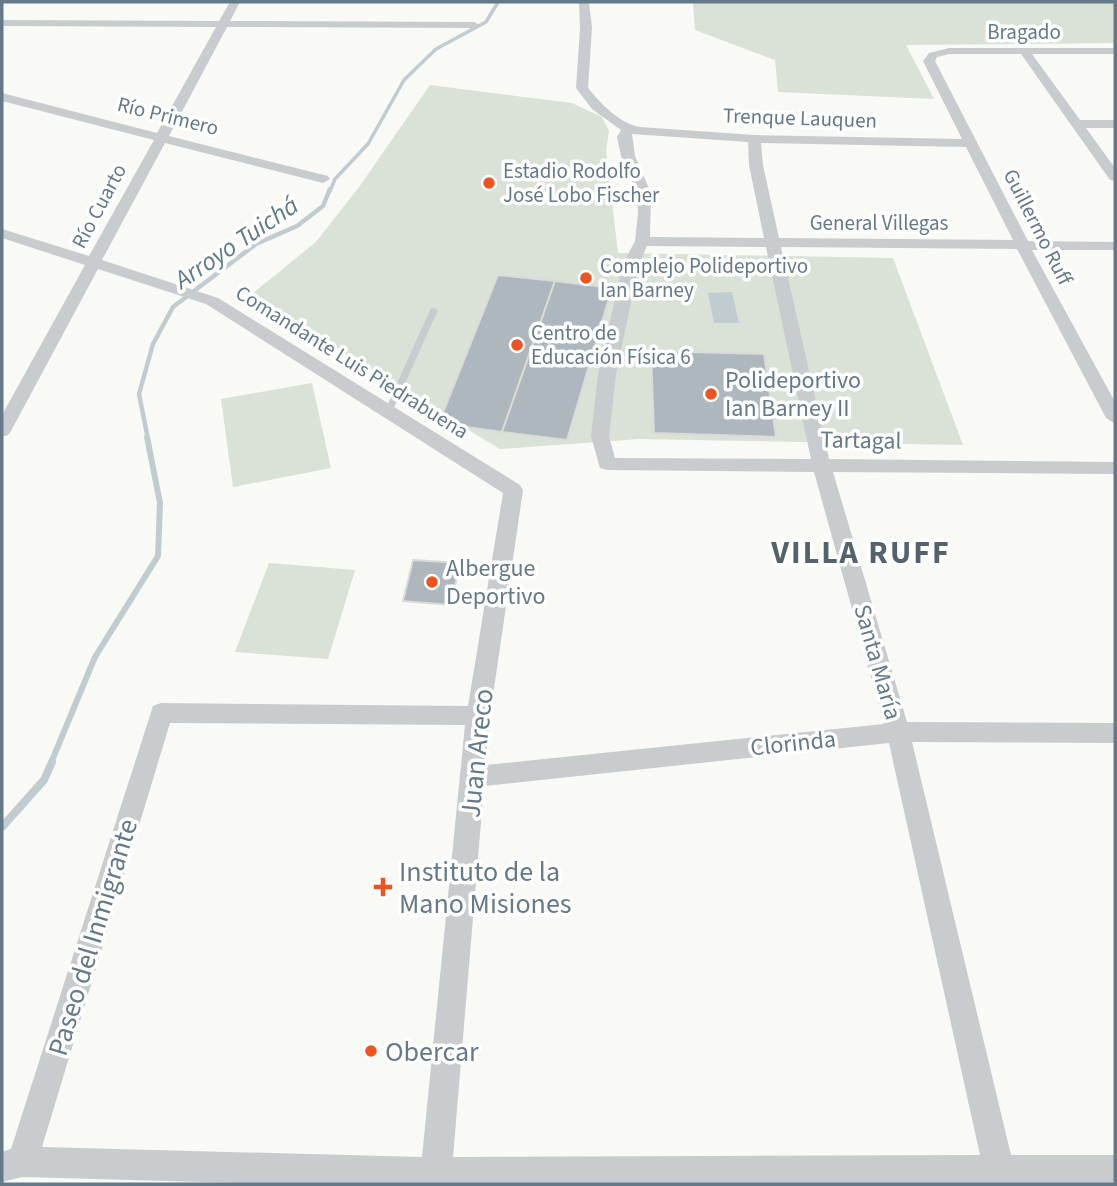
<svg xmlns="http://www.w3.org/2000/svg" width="1117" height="1186" font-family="'Source Sans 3',sans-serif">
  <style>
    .green { fill: #dae1d6 }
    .water { fill: #c1ccd1 }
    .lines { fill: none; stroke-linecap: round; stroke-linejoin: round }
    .stream-far3 { stroke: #c1ccd1; stroke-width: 3.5 }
    .stream-far2 { stroke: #c1ccd1; stroke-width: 4.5 }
    .stream-far1 { stroke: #c1ccd1; stroke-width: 6 }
    .stream { stroke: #c1ccd1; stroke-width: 8 }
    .building { fill: #aeb7bd; stroke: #dadad8; stroke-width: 2 }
    .service { fill: #c8cccf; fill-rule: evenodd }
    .minor { fill: #c8cccf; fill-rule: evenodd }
    .poi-dot { fill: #ef531f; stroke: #fff; stroke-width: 2.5 }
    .labels { text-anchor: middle; stroke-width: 7; stroke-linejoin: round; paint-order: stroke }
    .far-street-label { font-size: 21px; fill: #657989; stroke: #fff }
    .far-poi-label { font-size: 21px; fill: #657989; stroke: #fff; text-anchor: start }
    .poi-label { font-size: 24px; fill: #657989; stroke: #fff; text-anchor: start }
    .street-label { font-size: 24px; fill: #657989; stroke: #fff }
    .water-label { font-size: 26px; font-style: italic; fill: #617a84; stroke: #fff }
    .near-street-label { font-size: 28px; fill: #657989; stroke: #fff }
    .near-poi-label { font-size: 28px; fill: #657989; stroke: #fff; text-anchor: start }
    .district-label { font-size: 32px; font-weight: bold; letter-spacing: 2px; fill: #54626d; stroke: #fff }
  </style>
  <rect width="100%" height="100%" fill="#f9f9f6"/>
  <g class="green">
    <path d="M693,2H1115V43L906,45L934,99L778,92L775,60L695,30Z"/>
    <path d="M430,85L572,103L602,117L609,131L606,150L618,253L893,258L963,445L639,439L500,449L248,297L316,242L359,187Z"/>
    <path d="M312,383L331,468L233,487L221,399Z"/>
    <path d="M269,563L355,570L328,659L235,652Z"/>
  </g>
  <path class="water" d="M732,292L739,323H714L708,293Z"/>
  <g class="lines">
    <path class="stream-far3" d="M330,191L335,179L368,144L404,80L436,49L486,22L498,2"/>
    <path class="stream-far2" d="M148,439L139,394L153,344L173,307L256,244L297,226L323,206L330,189"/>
    <path class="stream-far1" d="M51,763L95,657L158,556L160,503L147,437"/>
    <path class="stream" d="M2,827L44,780L52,762"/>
  </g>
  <g class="building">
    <path d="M498,275L555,281L502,432L439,423Z"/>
    <path d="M555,281L612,288L567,440L502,432Z"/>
    <path d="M651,351L764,354L776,437L654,433Z"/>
    <path d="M413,560L460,563L451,605L403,601Z"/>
  </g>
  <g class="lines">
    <path class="service" d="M431,308H434L438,310L393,410L392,412H386L385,410Z"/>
    <path class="minor" d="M230,2H240L230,21L474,22L480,25L474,28L227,27L169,136L328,176L330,179L323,183L165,143L102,260L218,298L520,485L523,490L490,716L485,765L884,724L814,472L607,470L600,468L591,436L598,374L623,264L635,241L638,213L637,193L621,156L617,137L621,130L592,109L576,88L580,28L579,2H589L592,28L588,88C600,103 620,124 640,127L754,135L962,139L923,61L929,53L949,48H1115V54H1032L1080,120H1115V128H1086L1115,168V181L1110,180L1021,54H949L937,57L935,61L1028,241L1115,242V250H1032L1115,402V424L1106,418L1017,249L781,247L829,459L1115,462V474L833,472L907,722L1115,723V743L912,742L1011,1155H1115V1184H277L22,1177L2,1182V1152L11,1149L153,706L161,703L468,706L503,493L206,304L98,269L11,431L8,435L2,437V415L85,265L2,238V229L89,256L154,140L2,101V93L157,133L216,27L2,26V20L219,21ZM632,134L748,142L749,165L764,238L650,237L651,193L635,156ZM761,143L966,147L1013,240L779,238L763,165ZM647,246L766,247L811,459L615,458L609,436L616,374L639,264ZM170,723L465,725L422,1157L42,1147ZM889,743L980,1155L453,1157L484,786Z"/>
  </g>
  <g class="poi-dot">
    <circle cx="489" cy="183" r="7"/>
    <circle cx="586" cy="278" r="7"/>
    <circle cx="517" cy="345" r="7"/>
    <circle cx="711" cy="394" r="7"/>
    <circle cx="432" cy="582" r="7"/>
    <path d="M379.5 876.5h7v7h7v7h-7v7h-7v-7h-7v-7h7z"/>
    <circle cx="371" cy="1051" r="7"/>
  </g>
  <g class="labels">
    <g class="far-street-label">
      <text x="1024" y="39">Bragado</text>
      <text transform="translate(168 116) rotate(14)" y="7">Río Primero</text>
      <text transform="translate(800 118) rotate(2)" y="7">Trenque Lauquen</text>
      <text transform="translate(99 206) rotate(-62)" y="7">Río Cuarto</text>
      <text x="879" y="230">General Villegas</text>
      <text transform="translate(1038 227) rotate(63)" y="7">Guillermo Ruff</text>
      <text transform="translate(352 362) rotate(32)" y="7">Comandante Luis Piedrabuena</text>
    </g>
    <g class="far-poi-label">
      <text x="503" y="178">Estadio Rodolfo<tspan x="503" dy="24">José Lobo Fischer</tspan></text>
      <text x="600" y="273">Complejo Polideportivo<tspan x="600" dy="24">Ian Barney</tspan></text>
      <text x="531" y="340">Centro de<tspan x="531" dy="24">Educación Física 6</tspan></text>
    </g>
    <g class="poi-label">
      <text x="725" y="388">Polideportivo<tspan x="725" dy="28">Ian Barney II</tspan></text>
      <text x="446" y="576">Albergue<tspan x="446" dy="28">Deportivo</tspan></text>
    </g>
    <g class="street-label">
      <text transform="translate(861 440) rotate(1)" y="8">Tartagal</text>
      <text transform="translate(878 662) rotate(74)" y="8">Santa María</text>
      <text transform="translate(793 743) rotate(-6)" y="8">Clorinda</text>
    </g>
    <g class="water-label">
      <text transform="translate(236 242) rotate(-34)" y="9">Arroyo Tuichá</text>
    </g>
    <g class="near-street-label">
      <text transform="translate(476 753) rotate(-84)" y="10">Juan Areco</text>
      <text transform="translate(92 937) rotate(-73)" y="10">Paseo del Inmigrante</text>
    </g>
    <g class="near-poi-label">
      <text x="399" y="881">Instituto de la<tspan x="399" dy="32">Mano Misiones</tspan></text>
      <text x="385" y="1061">Obercar</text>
    </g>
    <g class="district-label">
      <text x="861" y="563">VILLA RUFF</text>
    </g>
  </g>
  <rect width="1117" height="1186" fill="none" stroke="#657989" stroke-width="7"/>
</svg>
